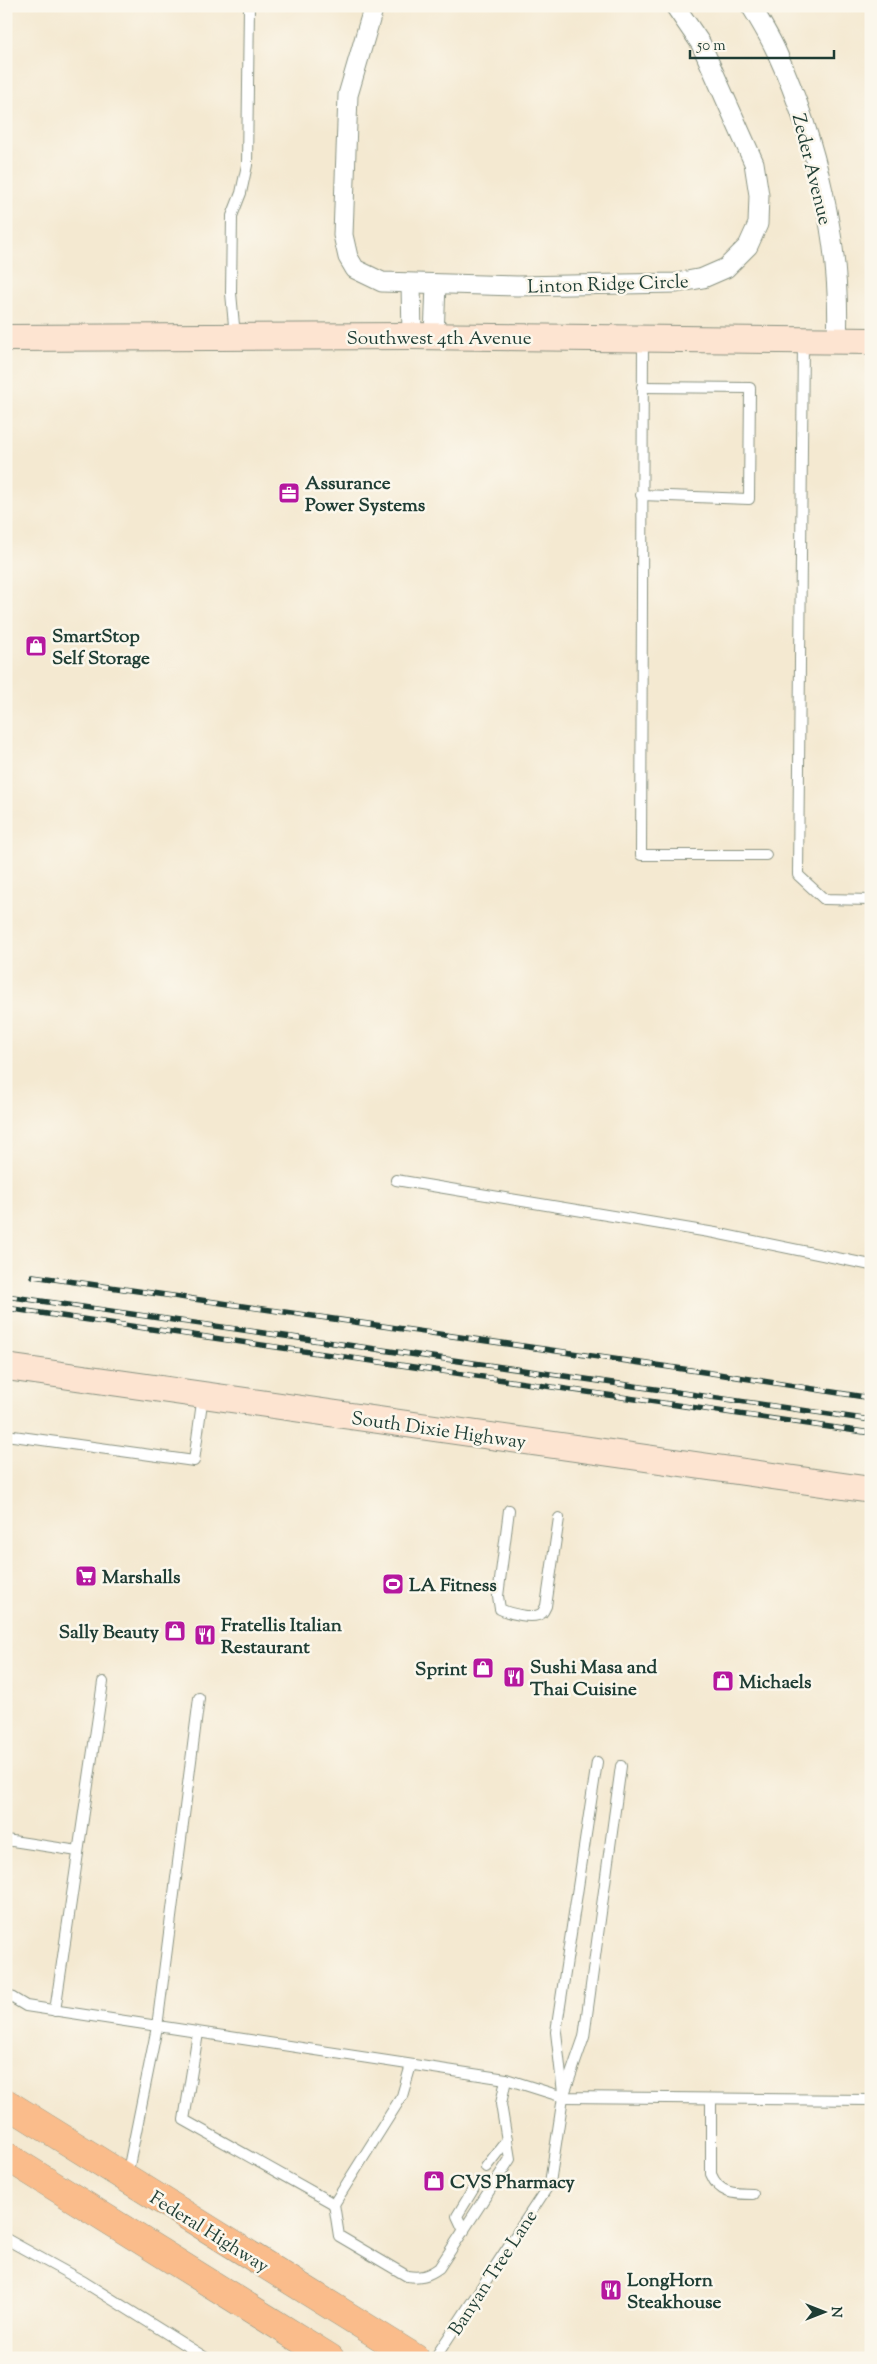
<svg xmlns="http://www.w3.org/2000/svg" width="877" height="2364" font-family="'Sorts Mill Goudy',serif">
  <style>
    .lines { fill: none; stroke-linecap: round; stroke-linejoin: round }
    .lane-casing { stroke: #8a9382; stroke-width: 12 }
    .street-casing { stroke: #8a9382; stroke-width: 21 }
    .secondary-casing { stroke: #8a9382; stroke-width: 28 }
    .primary-casing { stroke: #8a9382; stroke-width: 29 }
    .lane { stroke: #fff; stroke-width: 10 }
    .street { stroke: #fff; stroke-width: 19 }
    .secondary { stroke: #fde4d1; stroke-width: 26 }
    .primary { stroke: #fabc8b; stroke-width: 28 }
    .rail-casing { stroke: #1f3d34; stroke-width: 5.5 }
    .rail { stroke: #fbf7ec; stroke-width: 4; stroke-dasharray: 11; stroke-linecap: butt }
    .labels { text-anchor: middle; stroke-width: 5; stroke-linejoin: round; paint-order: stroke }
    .street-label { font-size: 19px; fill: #1f3d34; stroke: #fbf7ec }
    .poi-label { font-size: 19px; font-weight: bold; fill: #1f3d34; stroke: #fbf7ec; text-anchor: start }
  </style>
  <rect width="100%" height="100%" fill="#fbf7ec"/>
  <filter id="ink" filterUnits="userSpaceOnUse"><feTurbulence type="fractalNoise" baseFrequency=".02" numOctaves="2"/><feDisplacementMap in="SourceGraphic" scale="10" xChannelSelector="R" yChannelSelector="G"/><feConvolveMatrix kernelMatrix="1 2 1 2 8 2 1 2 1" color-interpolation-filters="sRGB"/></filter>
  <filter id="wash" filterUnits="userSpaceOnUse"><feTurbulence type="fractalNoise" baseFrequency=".0096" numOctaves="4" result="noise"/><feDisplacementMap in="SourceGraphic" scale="20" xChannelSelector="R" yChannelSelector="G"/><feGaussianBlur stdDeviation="1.12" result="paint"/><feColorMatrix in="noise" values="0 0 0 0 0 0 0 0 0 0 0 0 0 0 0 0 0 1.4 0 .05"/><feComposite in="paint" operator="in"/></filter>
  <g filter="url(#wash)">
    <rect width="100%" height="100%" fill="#f4e9d1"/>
  </g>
  <g filter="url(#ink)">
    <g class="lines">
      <g class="lane-casing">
        <g id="lane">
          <path d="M6,97L7,98"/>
          <path d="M235,336L231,293L232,216L241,193L247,165L249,6"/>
          <path d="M643,340L641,855H766"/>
          <path d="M803,341L798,875L824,899L871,900"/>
          <path d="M641,495L749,499L750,388L642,387"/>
          <path d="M396,1180L715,1233L871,1265"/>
          <path d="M6,1435L194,1461L203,1395"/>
          <path d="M509,1510L498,1596L500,1609C508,1613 534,1620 542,1613C544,1611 545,1608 546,1606L559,1518"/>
          <path d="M6,1840L78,1851"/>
          <path d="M6,1994L26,2006L506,2079L563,2097L871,2100"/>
          <path d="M55,2011L103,1682"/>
          <path d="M198,2033L184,2120L334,2204L402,2096L411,2065"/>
          <path d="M563,2093L556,2032L597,1762"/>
          <path d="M711,2099V2174C719,2194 734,2194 753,2194"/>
          <path d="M486,2167L507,2140"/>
          <path d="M127,2176L157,2027L199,1698"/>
          <path d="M334,2204L339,2236L407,2276C420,2278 428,2276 439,2268L510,2159L501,2104L506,2079"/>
          <path d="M464,2231L457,2216L474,2188"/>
          <path d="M6,2239L84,2282L206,2358"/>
          <path d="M435,2358L550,2183L563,2097L584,2037L621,1766"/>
        </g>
      </g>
      <g class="street-casing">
        <g id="street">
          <path d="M374,6L348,95L343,235L348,257L355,269L382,282L517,286L676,283L703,278L726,268L748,246L758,224L759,195L754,163L701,44L675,6"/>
          <path d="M751,6C760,21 770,37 777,53C816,139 842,246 837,341"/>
          <path d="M411,284L412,336"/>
          <path d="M434,336L436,285"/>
        </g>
      </g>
      <g class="secondary-casing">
        <g id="secondary">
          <path d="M6,338L412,336L871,341"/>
          <path d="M6,1367L871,1490"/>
        </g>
      </g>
      <g class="primary-casing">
        <g id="primary">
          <path d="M6,2103L415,2358"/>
          <path d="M6,2156L330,2358"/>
        </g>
      </g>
      <use href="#lane" class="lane"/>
      <use href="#street" class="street"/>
      <use href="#secondary" class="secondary"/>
      <use href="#primary" class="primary"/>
      <g class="rail-casing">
        <g id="rail">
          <path d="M33,1276L718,1374L871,1398"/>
          <path d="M6,1296L871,1420"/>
          <path d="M6,1308L871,1433"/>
        </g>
      </g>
      <use href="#rail" class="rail"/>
    </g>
  </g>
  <defs>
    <g id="office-square" transform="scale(1.125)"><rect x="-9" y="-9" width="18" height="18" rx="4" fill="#b5179e" stroke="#fbf7ec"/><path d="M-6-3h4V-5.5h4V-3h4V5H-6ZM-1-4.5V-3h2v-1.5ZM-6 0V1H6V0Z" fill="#fff"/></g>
    <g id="shop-square" transform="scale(1.125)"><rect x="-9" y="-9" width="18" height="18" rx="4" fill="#b5179e" stroke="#fbf7ec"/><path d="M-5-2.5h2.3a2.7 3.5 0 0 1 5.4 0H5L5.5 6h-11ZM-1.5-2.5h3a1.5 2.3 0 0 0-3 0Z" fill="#fff"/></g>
    <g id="supermarket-square" transform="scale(1.125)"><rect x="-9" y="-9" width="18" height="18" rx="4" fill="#b5179e" stroke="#fbf7ec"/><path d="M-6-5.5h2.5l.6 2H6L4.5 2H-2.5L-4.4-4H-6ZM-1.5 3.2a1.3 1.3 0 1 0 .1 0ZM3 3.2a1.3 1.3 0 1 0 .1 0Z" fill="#fff"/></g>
    <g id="stadium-square" transform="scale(1.125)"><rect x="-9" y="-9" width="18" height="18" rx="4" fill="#b5179e" stroke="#fbf7ec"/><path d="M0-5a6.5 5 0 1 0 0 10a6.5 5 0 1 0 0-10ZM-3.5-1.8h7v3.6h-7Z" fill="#fff"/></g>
    <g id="restaurant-square" transform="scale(1.125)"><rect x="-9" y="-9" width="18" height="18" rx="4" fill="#b5179e" stroke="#fbf7ec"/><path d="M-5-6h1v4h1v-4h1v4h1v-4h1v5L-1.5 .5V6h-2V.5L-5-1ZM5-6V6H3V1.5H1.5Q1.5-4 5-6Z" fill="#fff"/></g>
  </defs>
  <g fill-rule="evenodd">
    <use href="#office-square" x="289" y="493"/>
    <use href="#shop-square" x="36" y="646"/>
    <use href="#supermarket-square" x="86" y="1576"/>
    <use href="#stadium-square" x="393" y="1584"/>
    <use href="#shop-square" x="175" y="1631"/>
    <use href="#restaurant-square" x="205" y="1635"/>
    <use href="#shop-square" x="483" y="1668"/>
    <use href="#restaurant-square" x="514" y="1677"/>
    <use href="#shop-square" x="723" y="1681"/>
    <use href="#shop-square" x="434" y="2181"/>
    <use href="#restaurant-square" x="611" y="2290"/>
  </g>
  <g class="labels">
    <g class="street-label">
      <text transform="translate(813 169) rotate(76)" y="7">Zeder Avenue</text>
      <text transform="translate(608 283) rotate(-2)" y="7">Linton Ridge Circle</text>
      <text x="439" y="344">Southwest 4th Avenue</text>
      <text transform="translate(439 1429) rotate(8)" y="7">South Dixie Highway</text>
      <text transform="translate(210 2231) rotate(32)" y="7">Federal Highway</text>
      <text transform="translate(492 2272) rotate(-57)" y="7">Banyan Tree Lane</text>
    </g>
    <g class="poi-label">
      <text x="305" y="489">Assurance<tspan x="305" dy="22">Power Systems</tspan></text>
      <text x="52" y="642">SmartStop<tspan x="52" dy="22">Self Storage</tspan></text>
      <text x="102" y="1583">Marshalls</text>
      <text x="409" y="1591">LA Fitness</text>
      <text x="221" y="1631">Fratellis Italian<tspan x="221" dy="22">Restaurant</tspan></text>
      <text x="159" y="1638" text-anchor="end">Sally Beauty</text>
      <text x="530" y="1673">Sushi Masa and<tspan x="530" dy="22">Thai Cuisine</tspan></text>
      <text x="467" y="1675" text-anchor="end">Sprint</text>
      <text x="739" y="1688">Michaels</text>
      <text x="450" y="2188">CVS Pharmacy</text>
      <text x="627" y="2286">LongHorn<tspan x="627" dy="22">Steakhouse</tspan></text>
    </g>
  </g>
  <rect width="877" height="2364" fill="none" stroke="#fbf7ec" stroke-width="25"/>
  <g transform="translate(824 2312) rotate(90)" stroke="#fbf7ec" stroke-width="4" paint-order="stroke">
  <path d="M0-4L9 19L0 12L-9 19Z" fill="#1f3d34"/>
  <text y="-8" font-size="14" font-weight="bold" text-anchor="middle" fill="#1f3d34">N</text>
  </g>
  <path d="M690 50v8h144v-8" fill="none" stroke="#1f3d34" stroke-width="2.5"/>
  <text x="697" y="50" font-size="15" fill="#1f3d34" stroke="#fbf7ec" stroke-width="4" paint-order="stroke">50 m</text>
</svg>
